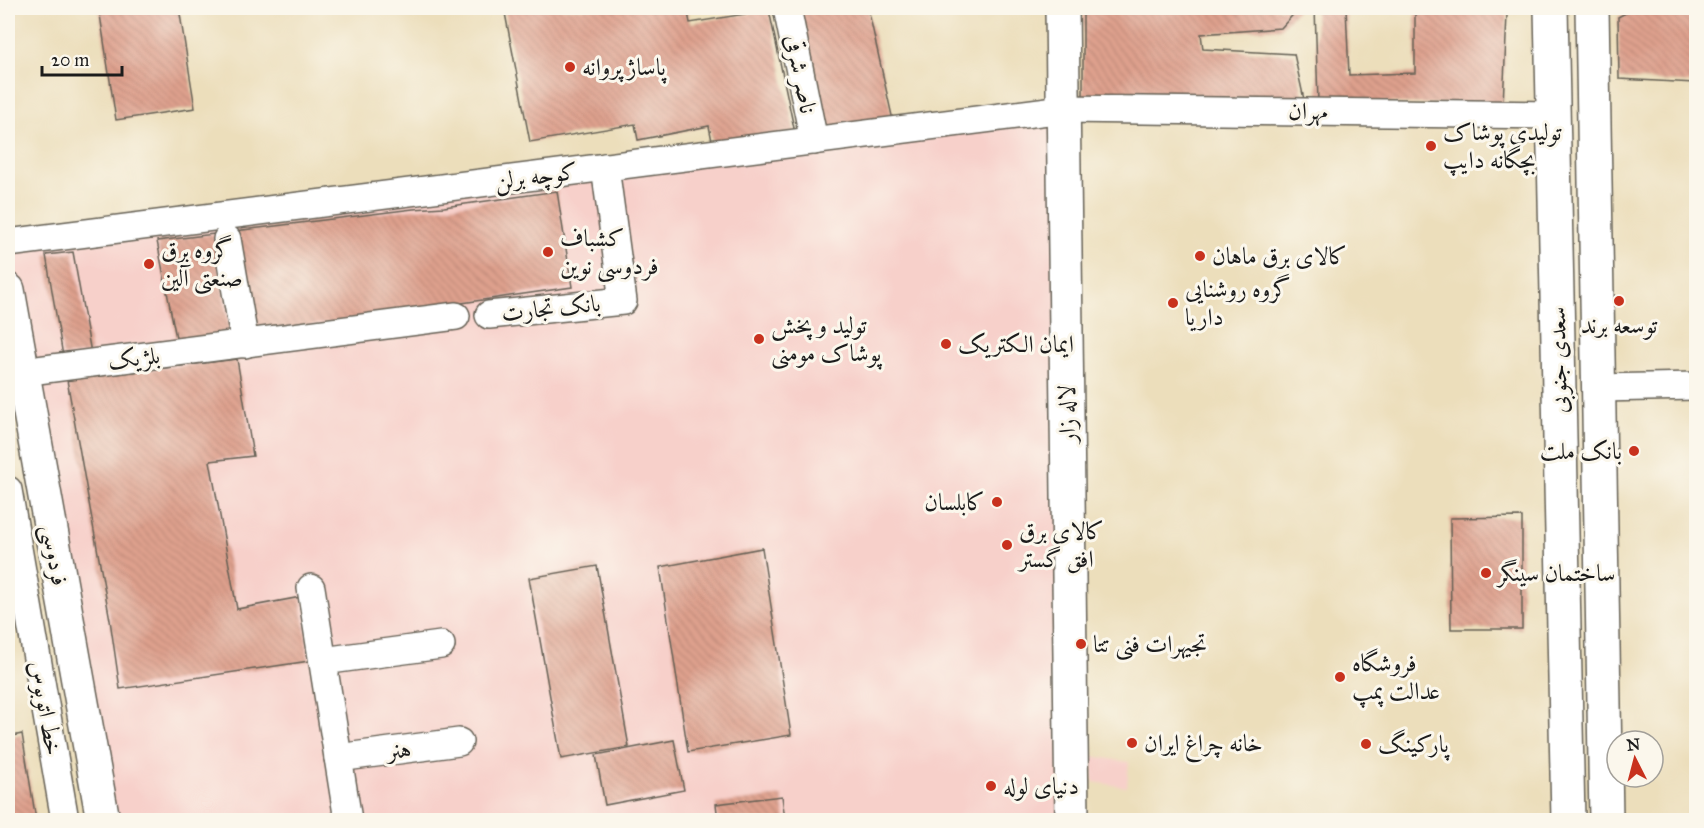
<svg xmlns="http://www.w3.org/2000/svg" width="1704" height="828" font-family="'IM FELL Great Primer',Amiri,serif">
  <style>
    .built { fill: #f7d0ca }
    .building { fill: url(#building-back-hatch) }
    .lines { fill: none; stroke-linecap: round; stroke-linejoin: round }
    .minor-casing { stroke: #656054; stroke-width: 30 }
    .major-casing { stroke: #656054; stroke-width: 36 }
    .minor { stroke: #fff; stroke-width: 27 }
    .major { stroke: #fff; stroke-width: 33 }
    .poi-dot { fill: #c8321e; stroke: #fbf7ec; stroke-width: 2 }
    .labels { text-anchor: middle; stroke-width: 6; stroke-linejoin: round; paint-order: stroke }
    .poi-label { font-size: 24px; fill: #1c1c1c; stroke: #fbf7ec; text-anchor: start }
    .street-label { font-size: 24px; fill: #1c1c1c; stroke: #fbf7ec }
  </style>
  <defs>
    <pattern id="building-back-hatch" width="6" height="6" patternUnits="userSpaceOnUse" patternTransform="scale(1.5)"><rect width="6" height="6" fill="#dea08d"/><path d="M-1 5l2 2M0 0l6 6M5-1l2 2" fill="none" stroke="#be8979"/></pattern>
  </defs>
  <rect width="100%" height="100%" fill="#fbf7ec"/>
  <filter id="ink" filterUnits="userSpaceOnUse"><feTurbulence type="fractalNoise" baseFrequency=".0167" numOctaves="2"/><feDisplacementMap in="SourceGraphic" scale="12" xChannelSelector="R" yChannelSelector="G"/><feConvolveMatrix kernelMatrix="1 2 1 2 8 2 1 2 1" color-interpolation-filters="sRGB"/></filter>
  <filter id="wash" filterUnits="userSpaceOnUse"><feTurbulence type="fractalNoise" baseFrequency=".008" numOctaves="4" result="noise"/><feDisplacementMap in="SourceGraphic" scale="24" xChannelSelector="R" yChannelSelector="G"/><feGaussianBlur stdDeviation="1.35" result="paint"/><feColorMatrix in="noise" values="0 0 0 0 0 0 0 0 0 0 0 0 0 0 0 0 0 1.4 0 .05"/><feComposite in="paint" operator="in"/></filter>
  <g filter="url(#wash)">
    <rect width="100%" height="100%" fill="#ecdebb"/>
    <g class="built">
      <path d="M1064,109L1072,820H103L8,289V243Z"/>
      <path d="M1091,756L1129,762L1127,787L1093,782Z"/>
    </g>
    <g id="blocks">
      <g class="building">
        <path d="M99,8H179L195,108L116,120Z"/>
        <path d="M504,8H687L690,23L769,10L795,133L713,146L709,126L638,140L635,124L530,142Z"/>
        <path d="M797,8H868L894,125L819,135Z"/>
        <path d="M1083,8H1299L1281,28L1201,34L1203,49L1294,54L1305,104L1083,103Z"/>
        <path d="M1315,8H1346L1349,75L1415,73V8H1497L1507,14L1503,105L1318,102Z"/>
        <path d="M1635,8H1696L1695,83L1619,79L1618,17Z"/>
        <path d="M557,191L572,287L254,333L235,231L413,209L444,207Z"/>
        <path d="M214,234L230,334L177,343L157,241Z"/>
        <path d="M73,252L91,353L63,356L46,255Z"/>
        <path d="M237,359L253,456L210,461L237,609L301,597L309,661L120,689L110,620L67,380Z"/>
        <path d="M1522,517V629H1451L1450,518Z"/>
        <path d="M762,548L791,735L688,752L660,567Z"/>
        <path d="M597,566L629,747L561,759L529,578Z"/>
        <path d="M22,734L36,820H8V737Z"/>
        <path d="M674,740L684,790L605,805L596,755Z"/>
        <path d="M782,796L785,820H718L716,804Z"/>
      </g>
    </g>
  </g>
  <g filter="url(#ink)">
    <use href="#blocks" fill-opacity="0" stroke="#656054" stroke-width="1.5"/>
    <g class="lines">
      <g class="minor-casing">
        <g id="minor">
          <path d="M787,8L814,141"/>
          <path d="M227,239L245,344"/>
          <path d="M8,243L1064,109L1552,115"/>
          <path d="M489,315L623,301L605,167"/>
          <path d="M22,372L456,316"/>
          <path d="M1600,388L1696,386"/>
          <path d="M8,490L65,820"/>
          <path d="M311,588L348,820"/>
          <path d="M323,661L441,645"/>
          <path d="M338,758L459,742"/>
        </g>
      </g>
      <g class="major-casing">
        <g id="major">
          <path d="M1062,8L1072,820"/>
          <path d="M1551,8L1568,820"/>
          <path d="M1592,8L1606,820"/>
          <path d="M8,290L103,820"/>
        </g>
      </g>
      <use href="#minor" class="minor"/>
      <use href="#major" class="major"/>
    </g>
  </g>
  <g class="poi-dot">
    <circle cx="570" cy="67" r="6"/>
    <circle cx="1431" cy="146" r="6"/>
    <circle cx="548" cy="252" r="6"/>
    <circle cx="1200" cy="256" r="6"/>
    <circle cx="149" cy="264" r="6"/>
    <circle cx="1619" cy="301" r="6"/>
    <circle cx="1173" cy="303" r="6"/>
    <circle cx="759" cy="339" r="6"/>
    <circle cx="946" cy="344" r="6"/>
    <circle cx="1634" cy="451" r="6"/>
    <circle cx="997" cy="502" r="6"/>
    <circle cx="1007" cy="545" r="6"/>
    <circle cx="1486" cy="573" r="6"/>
    <circle cx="1081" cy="644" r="6"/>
    <circle cx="1340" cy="677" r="6"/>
    <circle cx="1132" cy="743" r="6"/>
    <circle cx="1366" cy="744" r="6"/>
    <circle cx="991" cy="786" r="6"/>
  </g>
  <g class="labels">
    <g class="poi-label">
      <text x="582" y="75">پاساژ پروانه</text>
      <text x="1443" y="140">تولیدی پوشاک<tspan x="1443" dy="28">بچگانه دایپ</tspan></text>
      <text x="560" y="246">کشباف<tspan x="560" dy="28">فردوسی نوین</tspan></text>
      <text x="161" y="258">گروه برق<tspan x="161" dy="28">صنعتی آلین</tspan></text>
      <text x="1212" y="264">کالای برق ماهان</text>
      <text x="1185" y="297">گروه روشنایی<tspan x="1185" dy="28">داریا</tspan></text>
      <text x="771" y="333">تولید و پخش<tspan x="771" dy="28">پوشاک مومنی</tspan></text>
      <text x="1619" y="333" text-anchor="middle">توسعه برند</text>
      <text x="958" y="352">ایمان الکتریک</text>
      <text x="1622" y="459" text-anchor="end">بانک ملت</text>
      <text x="985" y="510" text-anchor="end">کابلسان</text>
      <text x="1019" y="539">کالای برق<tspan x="1019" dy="28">افق گستر</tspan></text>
      <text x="1498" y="581">ساختمان سینگر</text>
      <text x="1093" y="652">تجیهرات فنی تتا</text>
      <text x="1352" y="671">فروشگاه<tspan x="1352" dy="28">عدالت پمپ</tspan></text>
      <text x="1144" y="751">خانه چراغ ایران</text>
      <text x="1378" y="752">پارکینگ</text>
      <text x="1003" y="794">دنیای لوله</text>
    </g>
    <g class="street-label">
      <text transform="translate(801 74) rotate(79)" y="8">ناصر شرقی</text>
      <text transform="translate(1308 111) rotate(1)" y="8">مهران</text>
      <text transform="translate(536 176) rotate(-7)" y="8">کوچه برلن</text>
      <text transform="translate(551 308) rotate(-6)" y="8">بانک تجارت</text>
      <text transform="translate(134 358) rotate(-7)" y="8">بلژیک</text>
      <text transform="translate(1558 360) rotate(-91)" y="8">سعدی جنوبی</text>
      <text transform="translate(1067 414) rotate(-91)" y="8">لاله زار</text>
      <text transform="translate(55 555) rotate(80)" y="8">فردوسی</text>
      <text transform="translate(46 708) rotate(80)" y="8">خط اتوبوس</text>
      <text transform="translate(399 750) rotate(-7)" y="8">هنر</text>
    </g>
  </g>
  <rect width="1704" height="828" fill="none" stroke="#fbf7ec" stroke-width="30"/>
  <g transform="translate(1635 759) rotate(354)"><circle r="28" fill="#fbf7ec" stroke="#a29f99" stroke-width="1.5"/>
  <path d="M0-4.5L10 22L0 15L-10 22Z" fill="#c8321e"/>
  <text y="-9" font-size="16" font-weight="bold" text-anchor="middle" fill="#1c1c1c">N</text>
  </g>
  <path d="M42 66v9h80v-9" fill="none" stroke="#1c1c1c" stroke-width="3"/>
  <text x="51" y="66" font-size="18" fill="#1c1c1c" stroke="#fbf7ec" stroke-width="4.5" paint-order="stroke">20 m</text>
</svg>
